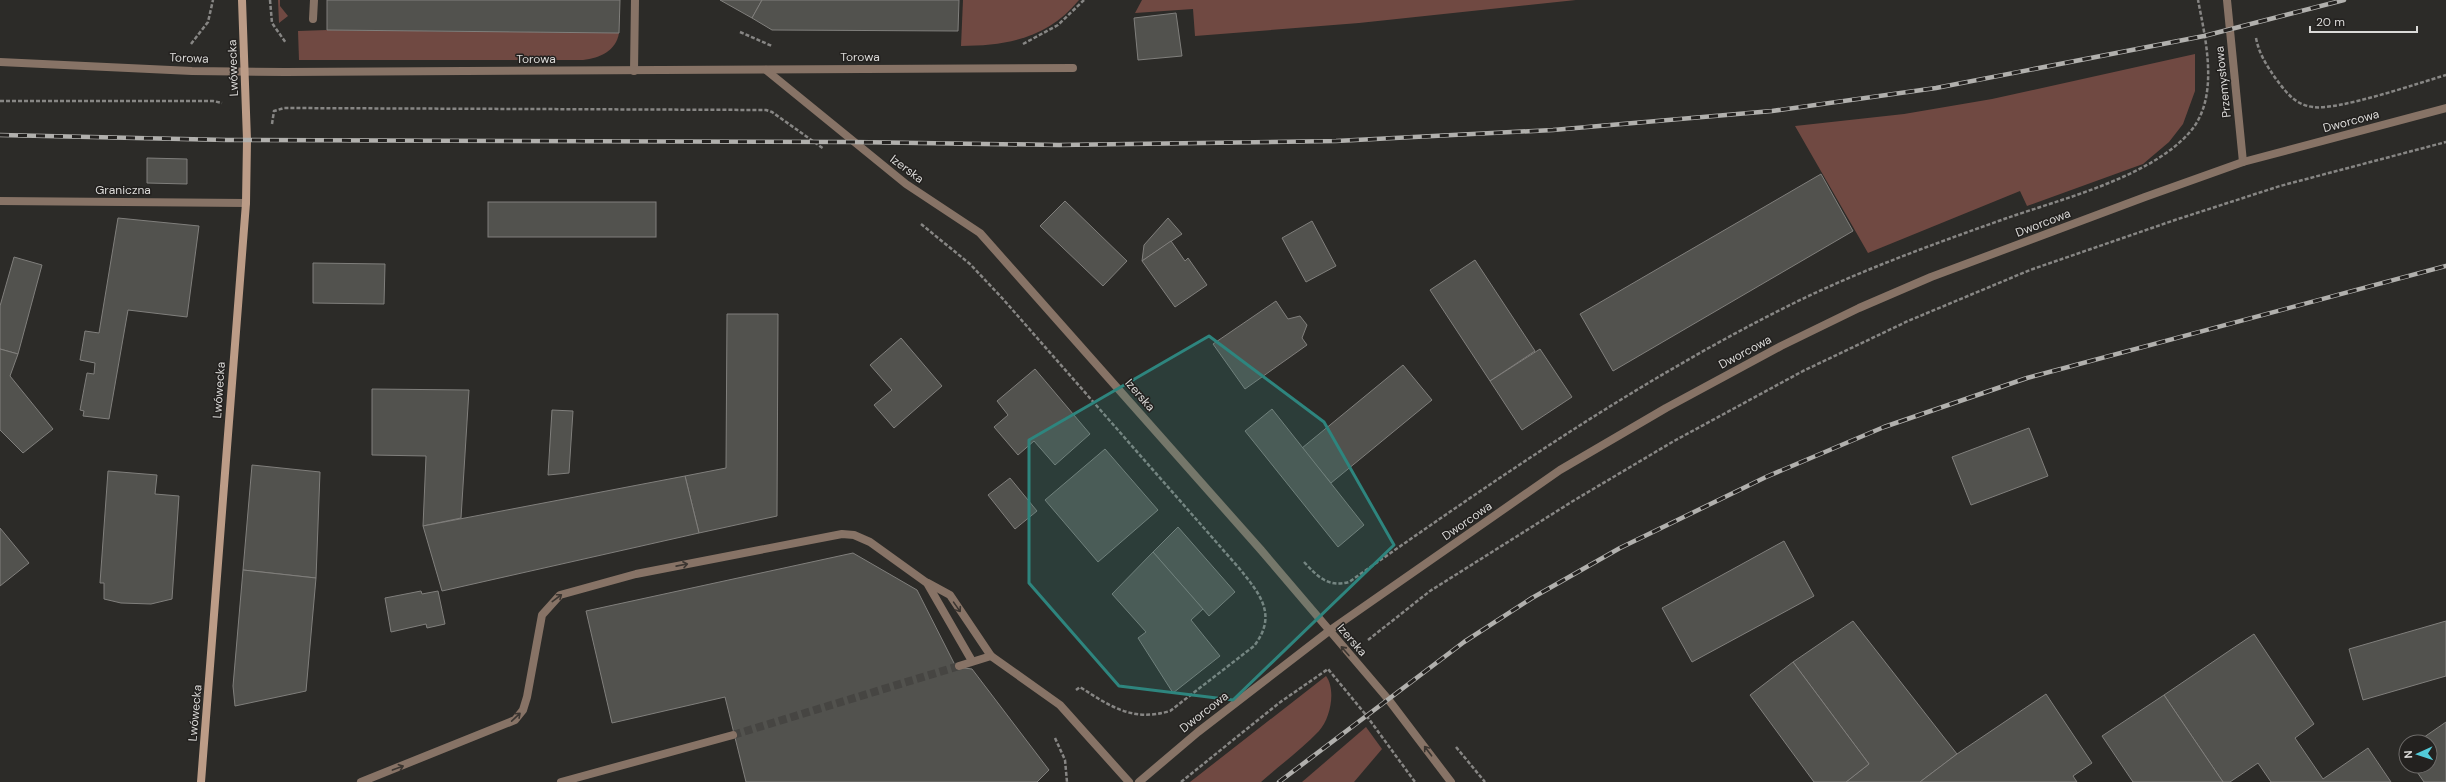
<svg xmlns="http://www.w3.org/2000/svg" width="2446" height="782" font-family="'DM Sans',sans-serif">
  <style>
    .green { fill: #704942 }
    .building { fill: #52524e; stroke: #807f7c }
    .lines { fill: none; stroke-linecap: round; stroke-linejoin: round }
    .street-tunnel { stroke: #464542; stroke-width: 8; stroke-dasharray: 8 4; stroke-linecap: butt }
    .path { stroke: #878684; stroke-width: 2.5; stroke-dasharray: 4 2; stroke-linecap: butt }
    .lane { stroke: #877366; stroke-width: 8 }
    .street { stroke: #877366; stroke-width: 8 }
    .secondary { stroke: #bc9c87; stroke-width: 8 }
    .rail-casing { stroke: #b1b0ad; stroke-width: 4.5 }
    .rail { stroke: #23211f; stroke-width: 3; stroke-dasharray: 9; stroke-linecap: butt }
    .oneway { stroke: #3c3631 }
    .marked { fill: #2e857e; fill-opacity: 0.2; stroke: #2e857e; stroke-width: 3; stroke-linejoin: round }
    .labels { text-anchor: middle; stroke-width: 3; stroke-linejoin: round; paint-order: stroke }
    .street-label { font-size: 12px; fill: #dbdad8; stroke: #23211f }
  </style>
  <rect width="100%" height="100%" fill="#2c2b28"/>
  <g class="green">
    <path d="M278,0H280V6L288,16L279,23Z"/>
    <path d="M963,0H1079C1048,38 1007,46 961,46Z"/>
    <path d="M1142,0H1576L1359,23L1195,36L1193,9L1135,13Z"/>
    <path d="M327,30L619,33C616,51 600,58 583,60H299L298,31Z"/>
    <path d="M2195,54V91L2183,124L2169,142L2143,164L2027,206L2020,191L1868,253L1795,126L1904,114L1992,99Z"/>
    <path d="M1326,676C1336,689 1331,718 1319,731C1302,749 1280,765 1261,782H1190Z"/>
    <path d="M1366,727L1382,749L1354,782H1302Z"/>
  </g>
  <g class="building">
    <path d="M327,0H620L619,33L327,30Z"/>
    <path d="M720,0H762L752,18Z"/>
    <path d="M762,0H959L958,31L772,30L752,18Z"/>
    <path d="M1176,13L1182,56L1138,60L1134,18Z"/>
    <path d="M147,158L187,159V184L147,183Z"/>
    <path d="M1821,174L1853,231L1613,371L1580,314Z"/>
    <path d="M1065,201L1127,261L1103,286L1040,226Z"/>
    <rect x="488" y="202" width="168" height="35"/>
    <path d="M118,218L199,226L187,317L128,310L109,419L83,416L84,411L80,410L87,373L94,374L95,363L80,360L85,331L99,333Z"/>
    <path d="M1168,218L1182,234L1142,261L1144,245Z"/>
    <path d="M1312,221L1336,266L1306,282L1282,238Z"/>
    <path d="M1171,241L1185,261L1188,258L1207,285L1175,307L1142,261Z"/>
    <path d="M14,257L42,265L18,354L0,349V306Z"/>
    <path d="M1475,260L1535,351L1490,381L1430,290Z"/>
    <path d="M313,263L385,264L384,304L313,303Z"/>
    <path d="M1276,301L1288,319L1300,316L1307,325L1302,338L1307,345L1245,389L1213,344Z"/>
    <path d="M727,314H778L777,516L699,533L685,476L726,468Z"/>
    <path d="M901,338L942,386L894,428L874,405L892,390L870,365Z"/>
    <path d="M0,349L18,354L10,376L53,429L23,453L0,430Z"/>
    <path d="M1540,349L1572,397L1522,430L1490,381Z"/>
    <path d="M1403,365L1432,400L1331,483L1302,448Z"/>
    <path d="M1035,369L1090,434L1055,465L1034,441L1018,455L994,427L1008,415L997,401Z"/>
    <path d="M372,389L469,390L461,518L423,526L426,456L372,455Z"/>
    <path d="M1272,409L1364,525L1338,547L1245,431Z"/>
    <path d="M552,410L573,411L569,473L548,475Z"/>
    <path d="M2029,428L2048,476L1971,505L1952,457Z"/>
    <path d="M1105,449L1158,510L1098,562L1045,500Z"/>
    <path d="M252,465L320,472L316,578L243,570Z"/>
    <path d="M108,471L157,475L155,494L179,496L172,599L151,604L121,603L104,599V583H100Z"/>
    <path d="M685,476L699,533L442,591L423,526Z"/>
    <path d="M1010,478L1037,511L1015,529L988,495Z"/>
    <path d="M1178,527L1235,592L1209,616L1153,552Z"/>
    <path d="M0,528L29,563L0,586Z"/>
    <path d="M1784,541L1814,596L1692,662L1662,608Z"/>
    <path d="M1153,552L1203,609L1191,620L1220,656L1173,693L1138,638L1146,632L1112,594Z"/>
    <path d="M853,553L917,590L956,667L972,669L1049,770L1037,782H746L725,697L612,723L586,611Z"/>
    <path d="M243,570L316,578L306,691L235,706L233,686Z"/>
    <path d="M421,591L422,594L438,591L445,624L427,628L426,624L391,632L385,598Z"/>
    <path d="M1853,621L1957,754L1920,782H1846L1869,764L1793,662Z"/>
    <path d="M2446,621V676L2363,700L2349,649Z"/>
    <path d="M2254,634L2314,724L2295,738L2323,779L2368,748L2391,782H2271L2258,763L2230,782H2223L2164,695Z"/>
    <path d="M1793,662L1869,764L1846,782H1814L1750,695Z"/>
    <path d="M2046,694L2092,763L2073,776L2077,782H1920L1957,754Z"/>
    <path d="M2164,695L2223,782H2133L2102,736Z"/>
    <path d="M2446,722V782H2424L2413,766H2430V742H2417Z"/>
  </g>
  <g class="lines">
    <path class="street-tunnel" d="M733,735L959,666"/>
    <g class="path">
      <path d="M270,0L272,23L286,43"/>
      <path d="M740,32L772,46"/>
      <path d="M2256,38C2259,54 2267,66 2276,79C2286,92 2295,105 2313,107C2337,111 2419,83 2446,75"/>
      <path d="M191,44L208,22L213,0"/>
      <path d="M1023,44L1058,25L1084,0"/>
      <path d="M0,101H213L222,103"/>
      <path d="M272,124L274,111L284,108L766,110L772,112L824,149"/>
      <path d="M921,224L970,264L1003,299L1239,568C1260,594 1278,615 1254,646L1170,711C1133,722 1111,707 1080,687L1076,690"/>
      <path d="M1304,562C1317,576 1328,588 1349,582C1492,482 1635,382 1792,304C1861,270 1934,244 2007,218C2062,199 2150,177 2189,133C2220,99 2206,41 2198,0"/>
      <path d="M1368,640L1430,591L1573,501L1674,441L1803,371L1908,321L2030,270L2175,220L2280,186L2446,142"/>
      <path d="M1055,738L1065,760L1067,782"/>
      <path d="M1456,747L1485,782"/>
      <path d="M1181,782L1279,703L1328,669L1366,715L1415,782"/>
    </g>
    <g class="lane">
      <path d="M313,19L314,0"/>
      <path d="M634,71L635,0"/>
      <path d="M928,583L950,595L991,656"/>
      <path d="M361,782L515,720L523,710L527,697L542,615L560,595L636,574L842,534L854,535L870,542L927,583L972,661"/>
    </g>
    <g class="street">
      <path d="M2227,0L2243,162"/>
      <path d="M0,62L192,71L285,72L1073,68"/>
      <path d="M766,70L906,184L980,233L1261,550L1388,699L1451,782"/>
      <path d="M0,201L246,203"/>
      <path d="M959,666L991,656L1060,705L1129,782"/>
      <path d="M561,782L733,735"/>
      <path d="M1139,782L1198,732L1329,631L1560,470L1666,408L1781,346L1859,308L1931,277L2145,197L2243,162L2446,108"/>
    </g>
    <path class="secondary" d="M201,782L246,203L247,140L242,0"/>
    <g class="rail-casing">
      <g id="rail">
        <path d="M0,135L227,140L853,142L1059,145L1336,141L1553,130L1772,111L1936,88L2204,36L2344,0"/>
        <path d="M1279,782L1464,642L1532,598L1620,548L1766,477L1884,427L2027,378L2446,266"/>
      </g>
    </g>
    <use href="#rail" class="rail"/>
  </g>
  <defs><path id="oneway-shaft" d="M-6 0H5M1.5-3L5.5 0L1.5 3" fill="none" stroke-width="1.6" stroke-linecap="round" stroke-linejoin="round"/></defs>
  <g class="oneway">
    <use href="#oneway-shaft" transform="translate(682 565) rotate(-11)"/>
    <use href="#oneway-shaft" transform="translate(557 598) rotate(-37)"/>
    <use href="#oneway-shaft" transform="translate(957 607) rotate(55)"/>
    <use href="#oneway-shaft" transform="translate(1345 651) rotate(-131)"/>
    <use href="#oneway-shaft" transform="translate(516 717) rotate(-43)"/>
    <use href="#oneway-shaft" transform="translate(1428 751) rotate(-127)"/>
    <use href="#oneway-shaft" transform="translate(398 768) rotate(-20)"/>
  </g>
  <path class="marked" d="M1209,336L1324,422L1394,545L1233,700L1119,686L1029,583V440Z"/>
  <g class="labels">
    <g class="street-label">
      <text x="860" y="61">Torowa</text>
      <text transform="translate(189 58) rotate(2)" y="4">Torowa</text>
      <text x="536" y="63">Torowa</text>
      <text transform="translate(233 68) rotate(-92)" y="4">Lwówecka</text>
      <text transform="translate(2223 82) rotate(-96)" y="4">Przemysłowa</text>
      <text transform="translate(2351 121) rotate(-15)" y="4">Dworcowa</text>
      <text transform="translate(907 169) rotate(37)" y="4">Izerska</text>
      <text x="123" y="194">Graniczna</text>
      <text transform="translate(2043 223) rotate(-21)" y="4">Dworcowa</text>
      <text transform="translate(1745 352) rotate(-28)" y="4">Dworcowa</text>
      <text transform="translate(219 390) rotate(-86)" y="4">Lwówecka</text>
      <text transform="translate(1140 395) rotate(49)" y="4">Izerska</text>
      <text transform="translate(1467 521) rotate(-35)" y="4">Dworcowa</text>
      <text transform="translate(1352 640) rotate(49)" y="4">Izerska</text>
      <text transform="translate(1204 712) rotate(-38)" y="4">Dworcowa</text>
      <text transform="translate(195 713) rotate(-85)" y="4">Lwówecka</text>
    </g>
  </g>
  <g transform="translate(2418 754) rotate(267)"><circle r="19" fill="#23211f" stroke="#6d6b69"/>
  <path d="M0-3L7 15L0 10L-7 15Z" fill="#52cbd9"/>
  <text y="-6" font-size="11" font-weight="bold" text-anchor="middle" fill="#dbdad8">N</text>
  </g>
  <path d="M2310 26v6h107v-6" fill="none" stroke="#dbdad8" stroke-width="2"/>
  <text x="2316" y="26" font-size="12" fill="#dbdad8" stroke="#23211f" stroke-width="3" paint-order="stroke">20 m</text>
</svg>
